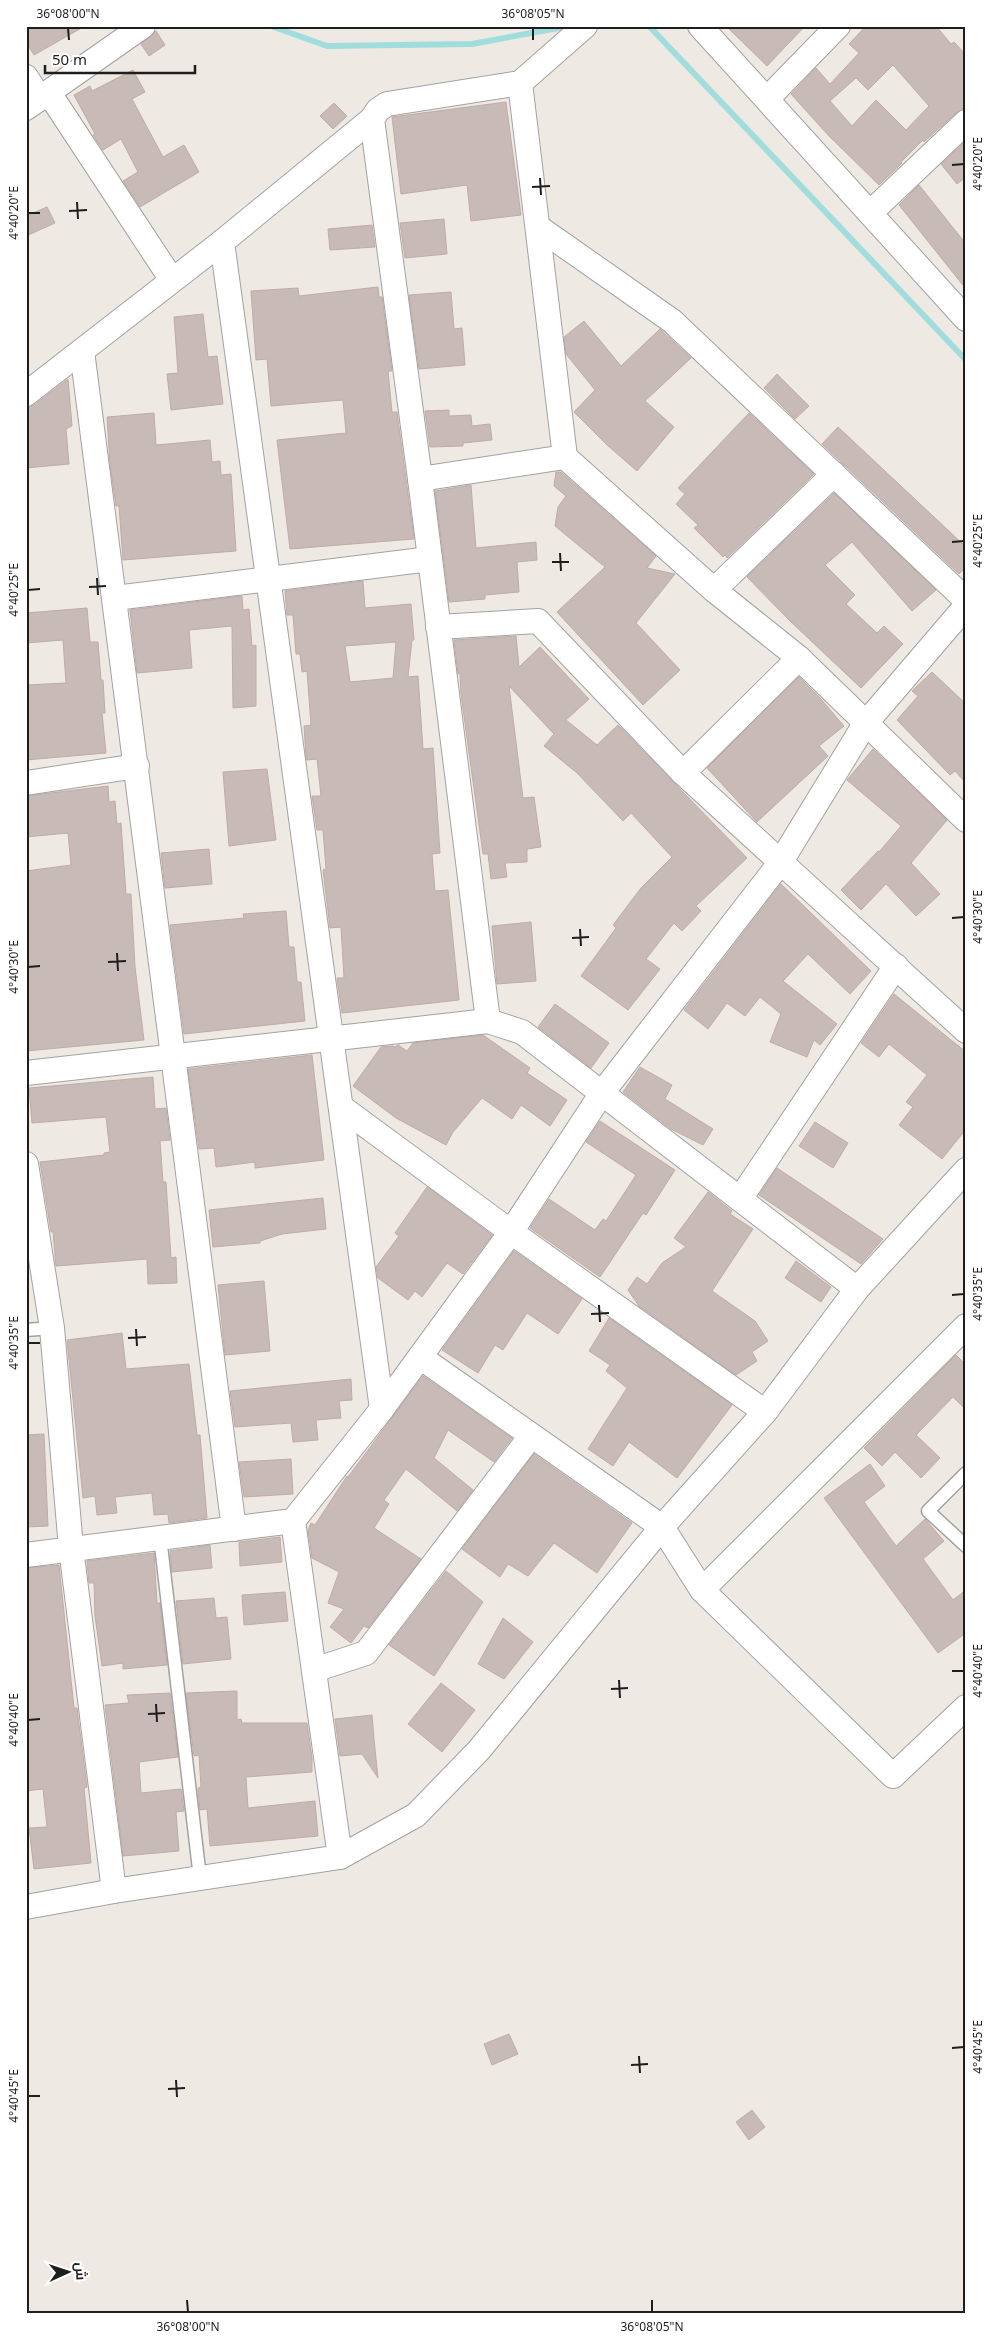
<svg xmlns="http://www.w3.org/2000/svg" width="992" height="2340" font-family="'Noto Sans',Cairo,sans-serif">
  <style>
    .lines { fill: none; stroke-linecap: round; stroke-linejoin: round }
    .stream { stroke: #a2ddde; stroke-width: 6 }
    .building { fill: #c7bab7; stroke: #c1aca5; fill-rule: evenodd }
    .lane-casing { stroke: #a2a2a2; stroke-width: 15 }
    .street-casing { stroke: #a2a2a2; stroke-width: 26 }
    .lane { stroke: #fff; stroke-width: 12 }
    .street { stroke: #fff; stroke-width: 24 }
    .ticks { fill: none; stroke: #1e1e1e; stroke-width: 2 }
    .neatline { fill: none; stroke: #1e1e1e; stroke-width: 2 }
    .ticks-label { font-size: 12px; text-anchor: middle; fill: #1e1e1e }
  </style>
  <rect width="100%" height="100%" fill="#efe9e3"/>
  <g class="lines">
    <g class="stream">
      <path d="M271,26L327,46L472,44L569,26"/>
      <path d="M649,26L966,360"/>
    </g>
  </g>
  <g class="building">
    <path d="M26,26H85L34,55L26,42Z"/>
    <path d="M726,26H805L767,66Z"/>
    <path d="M866,26H936L951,44L954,42L966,55V109L957,112L924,142L923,140L901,162L902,163L879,185L829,136L791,94L816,68L830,84L859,53L849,44ZM893,65L929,106L906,130L876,100L852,126L830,101L856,78L868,90Z"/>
    <path d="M156,31L165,45L149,56L141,44Z"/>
    <path d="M133,70L145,92L132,99L163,157L184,145L199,172L140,207L123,181L138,172L121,139L103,150L93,135L95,134L74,95L90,86L92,91Z"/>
    <path d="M506,102L521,215L471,221L467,185L401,194L392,117Z"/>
    <path d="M334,103L347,116L333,129L320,116Z"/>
    <path d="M966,141V177L957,184L941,164Z"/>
    <path d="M919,185L966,244V289L899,205Z"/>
    <path d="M47,207L55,223L26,236V216Z"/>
    <path d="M444,219L447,254L405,258L400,223Z"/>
    <path d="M372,225L375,247L330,250L328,229Z"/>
    <path d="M378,287L379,297H382L392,371H388L392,412H397L414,539L290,549L277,440L346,433L343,400L271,406L267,359L256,360L251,291L298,288L299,296Z"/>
    <path d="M451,292L454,329L462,328L465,365L419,369L409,295Z"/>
    <path d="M203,314L208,357L217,356L223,404L171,410L167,374L178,373L174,317Z"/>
    <path d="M584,321L621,366L660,329L691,358L645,401L674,427L637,471L606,444L574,412L595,390L566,354L564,337Z"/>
    <path d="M777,374L809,406L795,419L764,388Z"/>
    <path d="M68,379L72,426L66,429L69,464L26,468V407L34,405Z"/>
    <path d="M449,410V416L471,415L472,426L490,424L492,440L463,443V446L430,447L425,411Z"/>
    <path d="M154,413L156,445L210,440L212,462L220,461L221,475L231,474L236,551L123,560L119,506H116L110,464L107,417Z"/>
    <path d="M749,413L814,474L727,558L725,555L723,557L694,528L698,525L676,504L685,494L678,488Z"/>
    <path d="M838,427L966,547V567L959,574L822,444Z"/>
    <path d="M556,472H561L656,556L647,568L675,574L636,623L680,670L643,705L557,612L605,567L555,526L558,507L566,496L554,486Z"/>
    <path d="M471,485L476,548L536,542L537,560L517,562L519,592L485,595V599L449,602L435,491Z"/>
    <path d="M834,493L936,590L912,611L852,542L825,565L855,595L846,604L877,633L884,626L903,644L861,688L790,621L747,577Z"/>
    <path d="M363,581L365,608L411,604L414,640H412L408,677L418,676L423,749L433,748L440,853L432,854L435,891L448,890L459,1000L342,1013L337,978H344L341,927L330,928L323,870L326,869L323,830H317L312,796H321L317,759L307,760L306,757L304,726L311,725L307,671L302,672L300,654H296L293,615H287L285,591ZM396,642L393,678L350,682L345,646Z"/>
    <path d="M242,596L243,610L249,609L252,646L256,645V706L233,708L232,626L189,630L192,668L137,673L130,610Z"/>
    <path d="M87,608L90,642H98L101,680H103L105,713H102L106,753L26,760V685L66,683L63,640L26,643V613Z"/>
    <path d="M516,636L519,667L540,647L589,699L566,720L597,745L618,725L747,858L696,906L701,911L682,931L674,923L646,959L660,969L628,1010L581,976L616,928L613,925L641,888L672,857L631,813L623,821L577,773L544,746L554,734L509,686L523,798L534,797L541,847L527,849V862L505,863L507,877L491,879L488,854H483L461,694L460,673L458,674L454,640Z"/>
    <path d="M932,672L966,704V783L955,771L950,775L897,720L918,696L912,691Z"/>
    <path d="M799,677L820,698L844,726L819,746L828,756L757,822L707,768Z"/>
    <path d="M873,749L947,820L911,863L940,894L916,916L886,884L861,910L841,890L878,851L879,852L901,826L847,780Z"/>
    <path d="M267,769L276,840L229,846L223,772Z"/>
    <path d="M108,786L109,802L115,801L117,824L121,823L126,894H131L135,967L144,1040L26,1051V871L71,865L68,833L26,837V796Z"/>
    <path d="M209,849L212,884L165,888L161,853Z"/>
    <path d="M781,884L871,971L850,994L808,954L783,981L837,1024L820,1045L814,1040L807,1057L770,1042L781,1014L760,997L745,1016L727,1003L708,1029L684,1010Z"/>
    <path d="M286,911L289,947H294L297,982H301L305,1021L184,1034L170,925L244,918L243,914Z"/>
    <path d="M531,922L536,981L497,984L492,926Z"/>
    <path d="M894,994L966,1052V1129L942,1159L899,1125L913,1107L906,1102L927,1075L889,1044L879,1057L861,1043Z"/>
    <path d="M555,1004L609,1043L591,1068L538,1027Z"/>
    <path d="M483,1035L530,1068L527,1073L567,1100L550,1126L521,1105L512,1119L482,1098L453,1132L446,1145L396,1118L353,1086L381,1047L393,1046L395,1047L398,1045L407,1051L413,1043Z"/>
    <path d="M312,1055L324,1160L255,1168V1162L216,1167L214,1148L199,1149L188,1069Z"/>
    <path d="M640,1067L672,1085L665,1099L713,1129L703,1145L671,1129L623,1092Z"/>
    <path d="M153,1077L155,1109L166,1108L170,1140L160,1141L163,1182H166L171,1258L176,1257L177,1283L148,1284L147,1259L56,1266L53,1232H51L40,1162L104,1155V1153L110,1152L106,1117L32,1123L29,1088Z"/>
    <path d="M600,1121L675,1170L646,1215L643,1213L600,1277L530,1228L549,1199L595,1230L603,1219L606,1221L636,1175L586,1142Z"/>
    <path d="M815,1122L848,1143L833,1168L799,1146Z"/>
    <path d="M777,1168L883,1239L861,1264L759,1195Z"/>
    <path d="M427,1187L492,1235L463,1274L447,1263L422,1297L415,1291L408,1300L378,1278L376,1267L399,1236L395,1233Z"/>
    <path d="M708,1192L732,1211L730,1214L753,1229L712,1291L755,1321L768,1341L752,1352L757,1361L736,1375L639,1306L628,1290L637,1277L647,1284L662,1263L686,1247L674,1238Z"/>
    <path d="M323,1198L326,1229L282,1234L260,1241V1243L213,1247L209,1210Z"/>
    <path d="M514,1251L582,1299L558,1334L527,1313L503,1350L495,1345L478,1373L442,1350Z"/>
    <path d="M796,1261L831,1287L821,1302L785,1278Z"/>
    <path d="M264,1281L270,1351L225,1355L218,1285Z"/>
    <path d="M609,1318L732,1405L677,1478L629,1442L613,1466L588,1449L627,1388L606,1371L610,1365L589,1351Z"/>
    <path d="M122,1333L126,1369L189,1364L197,1435H200L207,1518L169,1523L168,1514L154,1515L152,1493L115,1497L117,1513L97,1515L95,1496L83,1498L67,1340Z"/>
    <path d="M956,1355L966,1365V1410L953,1397L916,1435L940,1458L921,1478L895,1452L882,1466L864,1448Z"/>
    <path d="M423,1376L512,1438L494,1462L448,1430L434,1458L473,1490L457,1511L406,1469L384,1500L389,1504L374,1528L421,1559L368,1628L364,1626L351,1643L330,1627L344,1609L328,1603L339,1572L312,1558L308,1530L311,1523L315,1525L347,1476L348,1477Z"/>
    <path d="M351,1379L352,1400L339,1401L341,1418L316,1420L318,1440L293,1442L291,1423L235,1427L230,1391Z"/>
    <path d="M44,1434L48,1526L26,1527V1435Z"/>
    <path d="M534,1454L632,1523L597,1573L554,1543L528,1576L508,1564L500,1577L462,1549Z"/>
    <path d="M291,1459L293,1494L244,1497L239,1462Z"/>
    <path d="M870,1464L885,1486L864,1502L896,1546L925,1519L944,1541L923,1559L953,1600L966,1590V1633L938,1653L824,1498Z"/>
    <path d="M280,1537L282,1562L240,1566L239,1542Z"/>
    <path d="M210,1545L212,1568L172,1572L170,1551Z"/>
    <path d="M154,1553L157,1603H160L167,1665L123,1669V1663L102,1666L95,1616L94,1583H89L87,1561Z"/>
    <path d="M59,1565L74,1708H77L87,1787L84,1788L91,1863L34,1869L29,1828L47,1827L43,1789L26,1791V1568Z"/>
    <path d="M446,1571L483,1602L434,1676L389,1645Z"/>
    <path d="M285,1592L288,1621L244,1625L242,1595Z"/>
    <path d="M214,1598L216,1618L227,1617L231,1659L183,1664L176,1601Z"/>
    <path d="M503,1618L533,1642L504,1679L478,1664Z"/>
    <path d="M441,1683L475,1710L442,1752L408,1724Z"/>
    <path d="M237,1691V1720L241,1719L242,1723H307L312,1758V1772L246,1777L248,1808L315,1801L318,1836L210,1846L207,1809L200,1810L198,1788L201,1787L199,1755L194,1756L186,1693Z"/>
    <path d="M170,1693L178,1757L139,1762L141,1793L181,1789L184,1811L176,1812L179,1851L123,1856L105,1705L129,1703L127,1695Z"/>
    <path d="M372,1715L374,1739L378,1778L362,1754L340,1756L335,1719Z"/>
    <path d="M509,2034L518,2054L492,2065L484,2044Z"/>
    <path d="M752,2110L765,2127L749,2140L736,2122Z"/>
  </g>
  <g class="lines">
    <g class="lane-casing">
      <g id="lane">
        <path d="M26,1330L52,1328"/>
        <path d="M966,1473L928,1511L966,1546"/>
        <path d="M160,1537L200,1878"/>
      </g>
    </g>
    <g class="street-casing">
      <g id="street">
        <path d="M700,26L966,319"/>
        <path d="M26,77L40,99"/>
        <path d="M520,83L565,457"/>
        <path d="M49,93L172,280"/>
        <path d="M767,99L838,26"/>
        <path d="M26,108L143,26"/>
        <path d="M372,119L420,479L488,1021"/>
        <path d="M870,213L966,122"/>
        <path d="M538,227L672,321L966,600"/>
        <path d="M222,242L382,1409"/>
        <path d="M82,351L234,1529"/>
        <path d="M26,394L222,242L372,119L378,110L387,104L520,83L585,26"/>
        <path d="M420,479L565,457L714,590L799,658L966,820"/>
        <path d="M714,590L834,474"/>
        <path d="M115,598L430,559"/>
        <path d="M438,627L538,621L683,773L966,1031"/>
        <path d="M683,773L799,658"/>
        <path d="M26,783L137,766"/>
        <path d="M26,1073L488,1021L522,1032L857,1289"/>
        <path d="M341,1107L511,1232L765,1412"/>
        <path d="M26,1164L52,1328L71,1548L114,1891L340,1857L416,1815L479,1750L662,1527L765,1412L857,1289L966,1170"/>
        <path d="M740,1199L896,966"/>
        <path d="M420,1357L662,1527L702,1590L893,1776L966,1707"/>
        <path d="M293,1521L340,1857"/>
        <path d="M26,1555L293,1521L382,1409L511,1232L602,1093L780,863L865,724L966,606"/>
        <path d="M702,1590L966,1326"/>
        <path d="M314,1670L366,1653L531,1436"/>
        <path d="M26,1907L114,1891"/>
      </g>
    </g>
    <use href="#lane" class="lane"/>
    <use href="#street" class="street"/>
  </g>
  <path class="ticks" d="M68,28L69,40M533,28V40M952,165L964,164M540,178L541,195M532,187L550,186M77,202L78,219M69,211L87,210M28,213H40M952,542L964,541M560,553L561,571M552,562H569M97,578L98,595M89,587L106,586M28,590L40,589M952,918L964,917M580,929L581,946M572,938L589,937M117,953L118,971M108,962L126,961M28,967L40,966M952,1295L964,1294M599,1305L600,1322M591,1314L609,1313M136,1329L137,1346M128,1338L146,1337M28,1343H40M952,1671H964M619,1680L620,1698M611,1689L628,1688M156,1704L157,1722M148,1714L165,1713M28,1720L40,1719M952,2048L964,2047M639,2056L640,2073M631,2065L648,2064M176,2080L177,2097M168,2089L185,2088M28,2096H40M187,2300L188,2312M652,2300V2312"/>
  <rect width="992" height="2340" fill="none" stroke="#ffffff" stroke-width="55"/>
  <g transform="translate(68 2272) rotate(87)" stroke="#ffffff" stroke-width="4" paint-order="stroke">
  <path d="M0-4L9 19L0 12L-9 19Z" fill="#1e1e1e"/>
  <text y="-8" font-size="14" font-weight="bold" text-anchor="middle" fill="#1e1e1e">ش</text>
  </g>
  <path d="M45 65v8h150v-8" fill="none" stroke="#1e1e1e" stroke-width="2.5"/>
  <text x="52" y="65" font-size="15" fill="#1e1e1e" stroke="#ffffff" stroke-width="4" paint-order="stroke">50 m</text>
  <rect x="28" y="28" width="936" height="2284" class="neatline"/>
  <g class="ticks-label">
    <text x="68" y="18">36°08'00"N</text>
    <text x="533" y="18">36°08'05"N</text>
    <text transform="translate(978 164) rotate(-90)" y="4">4°40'20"E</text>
    <text transform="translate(14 213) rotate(-90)" y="4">4°40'20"E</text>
    <text transform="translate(978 541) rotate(-90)" y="4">4°40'25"E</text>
    <text transform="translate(14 590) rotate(-90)" y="4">4°40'25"E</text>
    <text transform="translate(978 917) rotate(-90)" y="4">4°40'30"E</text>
    <text transform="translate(14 967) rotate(-90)" y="4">4°40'30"E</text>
    <text transform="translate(978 1294) rotate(-90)" y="4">4°40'35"E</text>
    <text transform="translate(14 1343) rotate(-90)" y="4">4°40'35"E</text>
    <text transform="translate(978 1671) rotate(-90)" y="4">4°40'40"E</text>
    <text transform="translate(14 1720) rotate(-90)" y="4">4°40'40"E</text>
    <text transform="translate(978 2047) rotate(-90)" y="4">4°40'45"E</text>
    <text transform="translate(14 2096) rotate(-90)" y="4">4°40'45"E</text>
    <text x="188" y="2331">36°08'00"N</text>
    <text x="652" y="2331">36°08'05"N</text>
  </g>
</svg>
